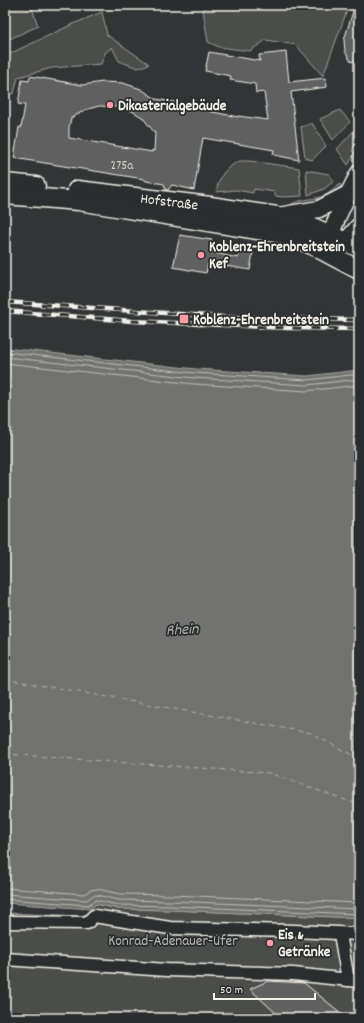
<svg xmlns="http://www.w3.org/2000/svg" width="364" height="1023" font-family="Dekko,sans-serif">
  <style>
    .green { fill: #4b4d4c; stroke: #a09f9a }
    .water { fill: #727370; stroke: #a6a5a0 }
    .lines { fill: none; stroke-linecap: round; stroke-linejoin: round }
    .shore { stroke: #c0bfb8; stroke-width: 1 }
    .ferry { stroke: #b3b2ac; stroke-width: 1; stroke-dasharray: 5 4; stroke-linecap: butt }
    .building { fill: #5f605f; stroke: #f4f1e8; fill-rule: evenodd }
    .street-casing { stroke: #f4f1e8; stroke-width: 15 }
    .secondary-casing { stroke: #f4f1e8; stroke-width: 19 }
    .primary-casing { stroke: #f4f1e8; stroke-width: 21 }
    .street { stroke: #2a2d2e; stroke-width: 12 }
    .secondary { stroke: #2a2d2e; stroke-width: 16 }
    .primary { stroke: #2a2d2e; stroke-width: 18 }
    .rail-casing { stroke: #f4f1e8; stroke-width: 4.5 }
    .rail { stroke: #2a2d2e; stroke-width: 3; stroke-dasharray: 9; stroke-linecap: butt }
    .poi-dot { fill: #ff9aa2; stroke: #2a2d2e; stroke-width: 1.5 }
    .labels { text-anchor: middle; stroke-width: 3.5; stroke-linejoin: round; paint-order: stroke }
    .number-label { font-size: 13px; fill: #cfcdc6 }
    .poi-label { font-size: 15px; font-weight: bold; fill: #f4f1e8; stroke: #2a2d2e; text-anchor: start }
    .street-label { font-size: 15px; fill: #f4f1e8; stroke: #2a2d2e }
    .park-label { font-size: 15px; fill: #b9b8b1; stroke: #2a2d2e }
    .water-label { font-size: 16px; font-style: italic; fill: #b3b2ac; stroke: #2a2d2e }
  </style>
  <rect width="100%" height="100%" fill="#323535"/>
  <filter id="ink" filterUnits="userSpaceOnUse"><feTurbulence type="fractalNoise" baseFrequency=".025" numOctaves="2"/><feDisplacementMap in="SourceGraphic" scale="8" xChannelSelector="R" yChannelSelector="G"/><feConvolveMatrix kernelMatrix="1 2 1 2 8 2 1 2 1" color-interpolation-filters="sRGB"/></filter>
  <g filter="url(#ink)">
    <g class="green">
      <path d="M5,5H31L38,26L5,41Z"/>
      <path d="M210,5H349L323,76L296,45L266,40L250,51L219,47L208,42L203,10Z"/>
      <path d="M102,12L107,35L149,64L138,68L119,61L112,47L105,53L101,64L52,68L18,77L14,93L5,97V56L73,24Z"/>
      <path d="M340,110L350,122L333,140L320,119Z"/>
      <path d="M312,123L326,146L312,160L305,158L301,127Z"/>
      <path d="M359,125V141L357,140L352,151L355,153L348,165L337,149Z"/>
      <path d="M240,161H250L299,168L302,196L284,197L275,196V192L254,189L253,193L236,190L216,192C219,177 225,167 240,161Z"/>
      <path d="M306,170L329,174L334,181L324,189L308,195Z"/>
      <path d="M340,184L341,185C334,202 307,207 290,205C295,200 316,199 324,196C330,193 335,188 340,184Z"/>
      <path d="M96,904L118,909L170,910L359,918V1018H5V913L83,916Z"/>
    </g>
    <path class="water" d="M5,348L196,369L307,376L359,370V918L170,910L118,909L96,904L91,909L5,903Z"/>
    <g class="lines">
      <g class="shore">
        <path d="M5,352L195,373L307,380L359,374"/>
        <path d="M5,357L195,378L307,385L359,379"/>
        <path d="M5,363L194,384L306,391L359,385"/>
        <path d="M5,888L84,894L91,890L97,889L120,894L171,895L359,903"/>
        <path d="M5,894L87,900L92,896L97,895L119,900L170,901L359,909"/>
        <path d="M5,899L88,905L96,900L118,905L170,906L359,914"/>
      </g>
      <g class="ferry">
        <path d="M5,679L311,733L359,759"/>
        <path d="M5,754L269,773L359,805"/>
      </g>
    </g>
    <g class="building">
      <path d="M355,5H359V59L351,62L345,51L344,40Z"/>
      <path d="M209,52L260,61L259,55L286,52L289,82L326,78L327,87L291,92L299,160L274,155L273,154L274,150L203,138L194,190L172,185L168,190H166L164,184L146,181L144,179L14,158L19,127L21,128L25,105L18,104L22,80L29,81L30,76L82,85L103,82L123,83L141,89L156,99L209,108L208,111L238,117V116L268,120L264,92L256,93L255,84L230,80L231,76L205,71ZM99,106L120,107L132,111L142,117L155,133L154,151L152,150V152L69,138V127L71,118L85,110Z"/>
      <path d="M180,235L212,240L210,252L238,258L241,245L254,247L250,270L208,263L206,273L173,267Z"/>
      <path d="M268,981L304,983L347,1018H281L250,989Z"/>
    </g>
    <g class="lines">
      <g class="street-casing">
        <g id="street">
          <path d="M5,922L87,923L94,916L170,928L294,931L359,934"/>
          <path d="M340,934L348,980"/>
          <path d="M5,959L167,970L293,974L359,981"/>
        </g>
      </g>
      <g class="secondary-casing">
        <g id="secondary">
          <path d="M278,216L319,209L348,194"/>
          <path d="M328,248C333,221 347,197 359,173"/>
          <path d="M336,248L345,242L359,226"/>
        </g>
      </g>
      <g class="primary-casing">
        <g id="primary">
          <path d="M5,183L36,186"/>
          <path id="s1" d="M77,190L210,206L277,216L306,224L359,248"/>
          <path d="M5,195L79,201L276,233L308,243L359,270"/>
        </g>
      </g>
      <use href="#street" class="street"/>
      <use href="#secondary" class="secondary"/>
      <use href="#primary" class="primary"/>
      <g class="rail-casing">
        <g id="rail">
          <path d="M5,302L223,317L359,320"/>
          <path d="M5,311L132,321L287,328L359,329"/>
        </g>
      </g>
      <use href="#rail" class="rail"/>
    </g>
  </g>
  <g class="poi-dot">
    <circle cx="110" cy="105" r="4"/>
    <circle cx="201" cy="255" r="4"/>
    <rect x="179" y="314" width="10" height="10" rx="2"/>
    <circle cx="270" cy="943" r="4"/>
  </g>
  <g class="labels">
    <g class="number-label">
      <text x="122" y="169">275a</text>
    </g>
    <g class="poi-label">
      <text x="118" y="110">Dikasterialgebäude</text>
      <text x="209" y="251">Koblenz-Ehrenbreitstein<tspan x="209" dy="17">Kef</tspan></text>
      <text x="193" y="324">Koblenz-Ehrenbreitstein</text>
      <text x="278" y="939">Eis &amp;<tspan x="278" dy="17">Getränke</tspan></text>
    </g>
    <g class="street-label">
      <text dy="5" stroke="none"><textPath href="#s1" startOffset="93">Hofstraße</textPath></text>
    </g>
    <g class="park-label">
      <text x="173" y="945">Konrad-Adenauer-Ufer</text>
    </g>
    <g class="water-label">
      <text transform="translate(182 628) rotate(-3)" y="6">Rhein</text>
    </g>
  </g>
  <rect width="364" height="1023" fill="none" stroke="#2a2d2e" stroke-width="20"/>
  <rect x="10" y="10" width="344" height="1003" fill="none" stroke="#f4f1e8" stroke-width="1.5" filter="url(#ink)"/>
  <path d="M214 993v6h101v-6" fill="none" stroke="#f4f1e8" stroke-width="2"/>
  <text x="220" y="993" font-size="12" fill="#f4f1e8" stroke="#2a2d2e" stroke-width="3" paint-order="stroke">50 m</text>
</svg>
